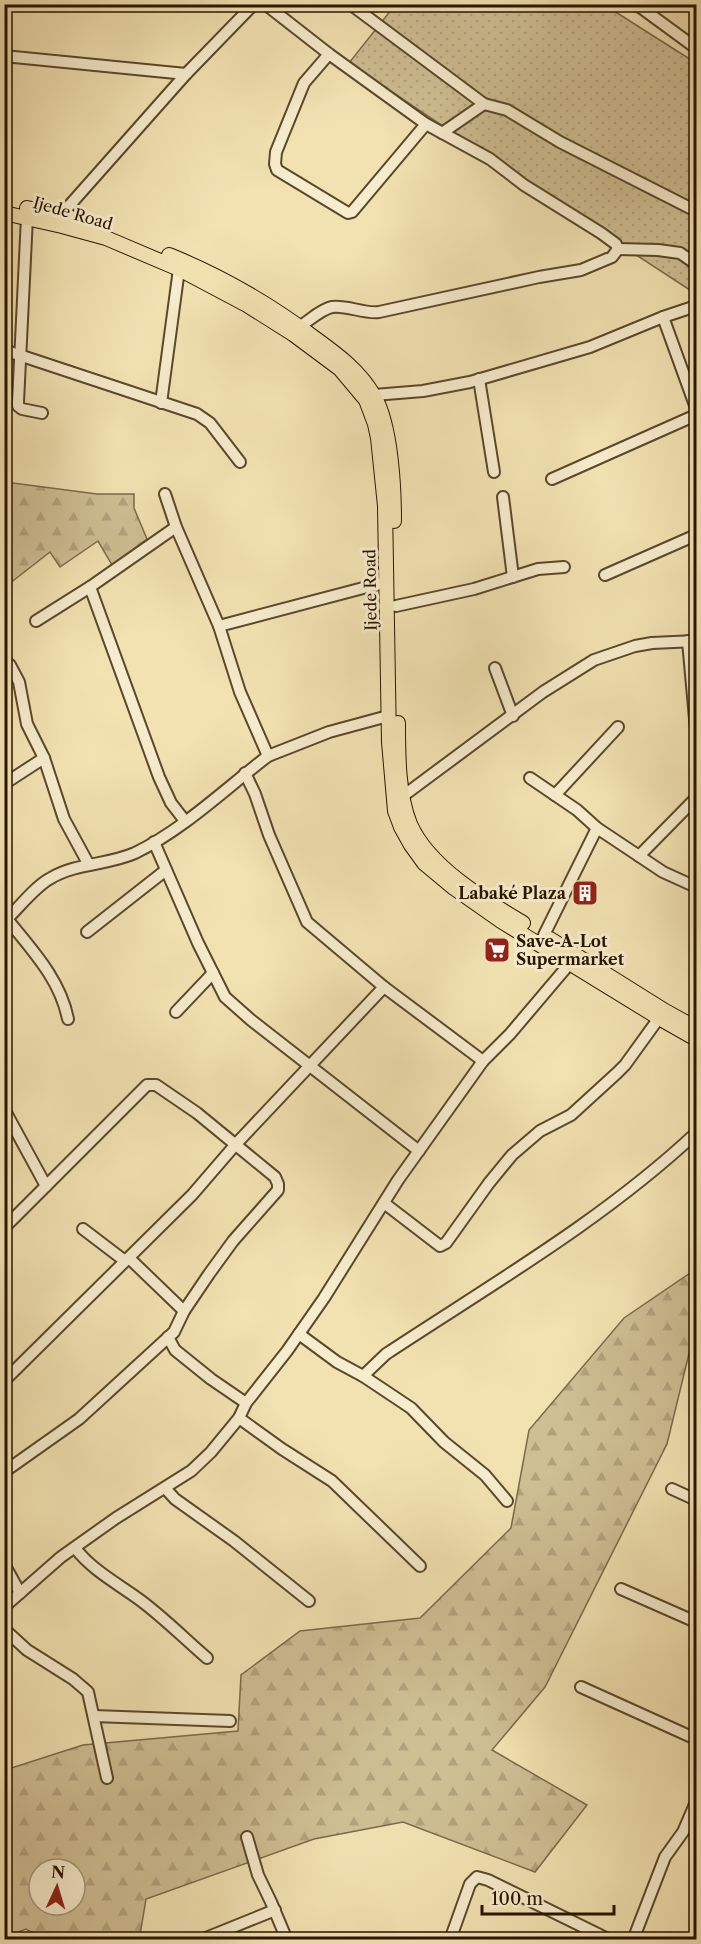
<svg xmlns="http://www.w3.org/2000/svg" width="701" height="1944" font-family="'Libre Caslon Text',serif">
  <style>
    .grass { fill: url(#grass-dots); stroke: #7b6a4a; stroke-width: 1.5 }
    .forest { fill: url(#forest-firs); stroke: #7b6a4a; stroke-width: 1.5; fill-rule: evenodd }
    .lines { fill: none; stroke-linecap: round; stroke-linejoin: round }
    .minor-casing { stroke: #5a482c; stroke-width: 14 }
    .major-casing { stroke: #271500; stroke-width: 16 }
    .minor { stroke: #f7eccd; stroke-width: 10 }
    .major { stroke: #f2e2b2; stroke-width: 14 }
    .labels { text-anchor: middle; stroke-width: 6; stroke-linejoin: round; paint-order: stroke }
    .street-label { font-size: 16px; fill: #271500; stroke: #f7eccd }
    .poi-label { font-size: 16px; font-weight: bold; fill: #271500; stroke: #f7eccd; text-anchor: end }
  </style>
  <defs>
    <pattern id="grass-dots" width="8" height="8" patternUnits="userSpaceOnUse" patternTransform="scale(1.5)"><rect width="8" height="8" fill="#cfbf94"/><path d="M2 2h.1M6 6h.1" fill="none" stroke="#b2a37e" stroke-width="1.8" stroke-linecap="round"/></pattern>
    <pattern id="forest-firs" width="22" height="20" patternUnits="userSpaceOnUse" patternTransform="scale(1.5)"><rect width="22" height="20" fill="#cfbf94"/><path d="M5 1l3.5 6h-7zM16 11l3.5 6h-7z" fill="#b2a37e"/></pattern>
  </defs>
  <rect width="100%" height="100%" fill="#f2e2b2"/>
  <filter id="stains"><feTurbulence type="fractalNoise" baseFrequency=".00333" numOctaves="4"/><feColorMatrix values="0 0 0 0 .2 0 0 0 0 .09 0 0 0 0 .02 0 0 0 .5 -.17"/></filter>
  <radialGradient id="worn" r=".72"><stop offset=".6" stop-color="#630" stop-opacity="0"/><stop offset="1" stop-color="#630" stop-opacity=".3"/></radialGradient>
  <path class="grass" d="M603,4L696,63V294L601,232L349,63L395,5Z"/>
  <g class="forest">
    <path d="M5,482L97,494H134V508L147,539L112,565L98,541L60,567L50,552L5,587Z"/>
    <path d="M696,1269V1325L667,1444L545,1687L492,1750L587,1805L535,1872L403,1822L314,1839L146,1899L140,1935L125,1940L45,1939L26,1929L5,1937V1770L83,1745L238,1731L241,1675L300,1631L420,1618L511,1528L529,1430L624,1318ZM39,1869H75V1905H39Z"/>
  </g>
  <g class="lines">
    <g class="minor-casing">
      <g id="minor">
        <path d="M265,4L329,54L426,124L490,159L524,185L601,233L616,244L618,249"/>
        <path d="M350,4L484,104L507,110L560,142L696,211"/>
        <path d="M636,4L696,48"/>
        <path d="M329,54L304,83L276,152L275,164L277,170L348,213L352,212L426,124"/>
        <path d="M4,56L186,74"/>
        <path d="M442,133L484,104"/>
        <path d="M61,215L186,74L254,4"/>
        <path d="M27,217L18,402V406L22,409L42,413"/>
        <path d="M618,249L658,250L680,253L696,264"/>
        <path d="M663,317L696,408"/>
        <path d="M299,327C309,321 321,309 332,307C347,305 364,314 379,312L539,277L581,270L612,257L618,249"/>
        <path d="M4,350L197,414L210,423L240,462"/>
        <path d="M479,379L494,472"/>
        <path d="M374,395L423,391L470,382L590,347L663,317L696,306"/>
        <path d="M161,403L179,269"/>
        <path d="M552,479L696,415"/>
        <path d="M165,494L176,527L219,626L240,692L268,756L329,732L388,716"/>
        <path d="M503,497L513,577"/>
        <path d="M605,575L696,535"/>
        <path d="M90,587L159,777L171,803L185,821"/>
        <path d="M396,606L474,589L538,569L564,567"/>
        <path d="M36,621L90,587L176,527"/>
        <path d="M219,626L386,582"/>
        <path d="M688,641L696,730"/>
        <path d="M4,662L10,665L19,682L27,724L44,758L64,819L89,865"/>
        <path d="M495,668L513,716"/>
        <path d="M245,773L255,794L269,835L307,922L384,987L483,1061"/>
        <path d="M530,778L577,810L597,828L663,872L696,887"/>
        <path d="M4,784L44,758"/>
        <path d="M555,795L618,727"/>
        <path d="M403,796L543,692L594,660L635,646L652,643L696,641"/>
        <path d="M154,842L198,943L225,997L251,1020L419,1151"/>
        <path d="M639,856L696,798"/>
        <path d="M7,919C32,950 60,979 68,1019"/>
        <path d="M4,922C18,909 35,886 51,878C76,863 108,865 135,853C184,829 225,789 268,756"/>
        <path d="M87,932L166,870"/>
        <path d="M544,935L597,828"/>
        <path d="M176,1012L213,973"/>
        <path d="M4,1109L46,1186"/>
        <path d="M384,1203L440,1246L446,1243L489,1183L512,1155L540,1131L571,1115L617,1073L625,1065L659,1018"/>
        <path d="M4,1228L147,1085H156L197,1113L275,1177L278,1184V1190L233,1241L209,1274L184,1311L174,1332L79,1419L4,1472"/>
        <path d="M83,1229L125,1261"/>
        <path d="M129,1258L184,1311"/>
        <path d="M299,1334L337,1362L363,1376L411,1408L444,1442L485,1475L507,1501"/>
        <path d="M168,1337L175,1350L211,1379L246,1403"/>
        <path d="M363,1376L386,1354C492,1284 603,1220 696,1133"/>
        <path d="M4,1381L192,1195L236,1144L384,987"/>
        <path d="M239,1418L282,1449L332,1481L420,1566"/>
        <path d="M165,1488L175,1499L234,1541L309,1601"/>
        <path d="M672,1489L696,1500"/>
        <path d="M75,1548C93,1571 117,1583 140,1600C163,1617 185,1639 207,1658"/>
        <path d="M4,1564L20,1593"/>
        <path d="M621,1589L696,1622"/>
        <path d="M4,1607L61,1557L116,1518L191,1471L211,1452L239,1418L246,1403L287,1351L324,1298L398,1180L483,1061L510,1034L571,962"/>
        <path d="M4,1629L27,1650L73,1679L88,1692L107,1778"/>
        <path d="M581,1687L696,1739"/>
        <path d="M94,1716L230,1721"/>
        <path d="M247,1837L258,1875L271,1902L287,1940"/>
        <path d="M201,1940L275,1910"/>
        <path d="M450,1940L470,1884L477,1877L488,1880L610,1940"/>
        <path d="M633,1940L665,1857L683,1832L696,1802"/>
      </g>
    </g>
    <g class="major-casing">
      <g id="major">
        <path d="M27,208L61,215L104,228"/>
        <path d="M4,213L62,226L106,238L179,269L247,305L293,334L340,369L366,400L375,424L378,438L385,506L389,742L395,811L401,827L411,845L424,863L454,888L501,921L659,1018L696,1039"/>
        <path d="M169,255C221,276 271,305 316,339C338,355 360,371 374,396C391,425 394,487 394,521"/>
        <path d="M398,723C398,754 398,795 410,824C428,866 484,900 523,923"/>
        <path d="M550,939L665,1011L696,1028"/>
      </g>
    </g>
    <use href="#minor" class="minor"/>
    <use href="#major" class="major"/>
  </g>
  <defs>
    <g id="building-square" transform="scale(1.35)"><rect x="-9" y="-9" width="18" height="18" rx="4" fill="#8f2418" stroke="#f7eccd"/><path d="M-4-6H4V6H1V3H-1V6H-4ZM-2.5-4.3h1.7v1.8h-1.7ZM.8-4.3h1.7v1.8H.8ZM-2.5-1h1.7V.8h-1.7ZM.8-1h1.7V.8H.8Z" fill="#fff"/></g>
    <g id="supermarket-square" transform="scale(1.35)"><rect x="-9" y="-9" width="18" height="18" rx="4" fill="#8f2418" stroke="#f7eccd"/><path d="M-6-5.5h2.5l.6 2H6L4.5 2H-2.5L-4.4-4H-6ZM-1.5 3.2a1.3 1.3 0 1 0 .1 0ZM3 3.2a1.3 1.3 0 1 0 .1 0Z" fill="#fff"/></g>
  </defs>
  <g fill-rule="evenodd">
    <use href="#building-square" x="585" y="893"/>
    <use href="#supermarket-square" x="497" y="950"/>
  </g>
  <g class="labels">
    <g class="street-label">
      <text transform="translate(73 213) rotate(16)" y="6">Ijede Road</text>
      <text transform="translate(370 590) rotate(-91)" y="6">Ijede Road</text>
    </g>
    <g class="poi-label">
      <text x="566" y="899">Labaké Plaza</text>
      <text x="516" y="947" text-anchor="start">Save-A-Lot<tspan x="516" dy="18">Supermarket</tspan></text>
    </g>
  </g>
  <rect width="701" height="1944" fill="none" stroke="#f2e2b2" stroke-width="24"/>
  <rect x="6" y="6" width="689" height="1932" fill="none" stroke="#271500" stroke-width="3"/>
  <rect x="12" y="12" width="677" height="1920" fill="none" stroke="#271500" stroke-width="1.5"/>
  <g transform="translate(57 1887) rotate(4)"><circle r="28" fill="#f7eccd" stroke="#a4967b" stroke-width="1.5"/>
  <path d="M0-4.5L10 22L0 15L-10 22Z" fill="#8f2418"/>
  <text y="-9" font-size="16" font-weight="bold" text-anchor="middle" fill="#271500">N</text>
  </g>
  <path d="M482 1905v9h132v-9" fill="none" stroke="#271500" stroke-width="3"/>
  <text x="491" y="1905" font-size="18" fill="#271500" stroke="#f7eccd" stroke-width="4.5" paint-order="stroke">100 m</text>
  <rect width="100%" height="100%" filter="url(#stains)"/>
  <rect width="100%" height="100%" fill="url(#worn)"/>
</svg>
